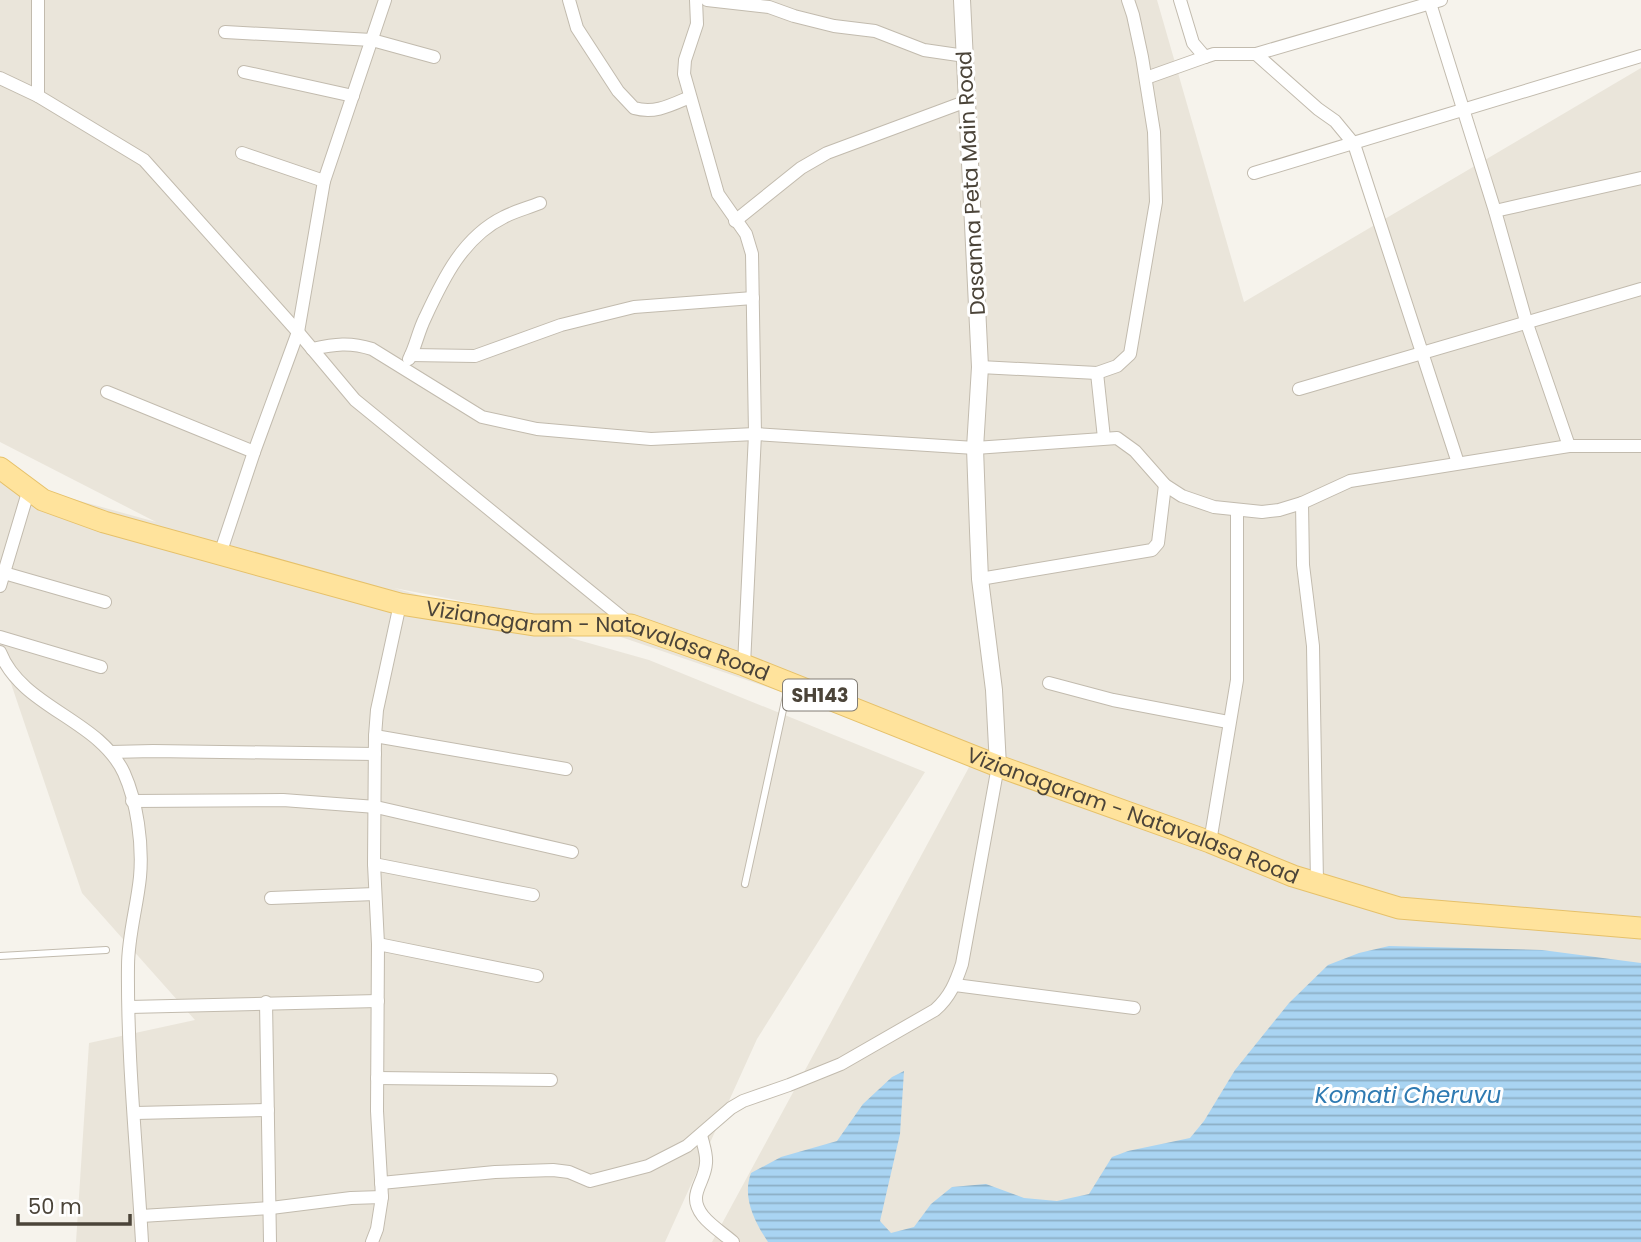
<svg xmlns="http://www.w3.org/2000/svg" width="1641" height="1242" font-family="Poppins,sans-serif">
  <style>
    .residential { fill: #eae5da }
    .water { fill: url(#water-rules) }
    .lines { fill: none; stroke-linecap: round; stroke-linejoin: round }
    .service-casing { stroke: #c2bbae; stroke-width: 8 }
    .minor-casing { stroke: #c2bbae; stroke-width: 14 }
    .tertiary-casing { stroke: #c2bbae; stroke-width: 18 }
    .primary-casing { stroke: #e6c16a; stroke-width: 23 }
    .service { stroke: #fff; stroke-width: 6 }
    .minor { stroke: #fff; stroke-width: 12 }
    .tertiary { stroke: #fff; stroke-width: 16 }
    .primary { stroke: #ffe39c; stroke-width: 21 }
    .labels { text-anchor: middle; stroke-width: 6; stroke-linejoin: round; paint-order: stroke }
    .shield { fill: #fff; stroke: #817c74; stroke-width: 2 }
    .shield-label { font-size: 19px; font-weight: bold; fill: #4b4439 }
    .street-label { font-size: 21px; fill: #4b4439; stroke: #fff }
    .water-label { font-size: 23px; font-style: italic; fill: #2e7ab2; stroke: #fff }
  </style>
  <defs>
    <pattern id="water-rules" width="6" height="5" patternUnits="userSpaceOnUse" patternTransform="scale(1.75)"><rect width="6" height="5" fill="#a9d4f2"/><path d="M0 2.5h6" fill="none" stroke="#8caec5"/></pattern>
  </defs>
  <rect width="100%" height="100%" fill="#f6f3ec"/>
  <path class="residential" d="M0,0H1157L1244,302L1641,68V1242H712L974,758L586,625L394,588L649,660L925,772L757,1039L665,1242H76L89,1043L195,1020L82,893L0,651V479L156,522L0,442Z"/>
  <path class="water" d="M1389,946L1542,950L1641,963V1242H768C754,1221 742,1197 751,1173L781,1157L837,1141L863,1104L892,1077L904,1071L900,1134L880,1221L891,1233L914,1227L931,1204L952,1187L986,1184L1024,1198L1057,1201L1089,1194L1112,1157L1128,1151L1190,1138L1204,1121L1235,1070L1289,1003L1328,965L1359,953Z"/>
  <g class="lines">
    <g class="service-casing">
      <g id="service">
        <path d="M745,884L788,687"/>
        <path d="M0,956L106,950"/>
      </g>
    </g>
    <g class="minor-casing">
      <g id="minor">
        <path d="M569,0L577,28L618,91L634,108C655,114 671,105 690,97"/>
        <path d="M696,0L697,24L685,60L684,74L718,194L746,234L752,254L755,434L744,665"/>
        <path d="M707,0L769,7L794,16L834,26L875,31L924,50L965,56"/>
        <path d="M1180,0L1193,43L1205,57L1214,54H1256L1441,0"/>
        <path d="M1429,0L1495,211L1526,321L1569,446"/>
        <path d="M225,32L372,40L434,57"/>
        <path d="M1256,54L1318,109L1335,121L1354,144L1458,463"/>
        <path d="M244,72L353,96"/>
        <path d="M0,78L38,96V0"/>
        <path d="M1146,78L1205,57"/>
        <path d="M38,96L144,160L298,332L355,400L630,624"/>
        <path d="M242,153L324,181"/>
        <path d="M1254,173L1641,56"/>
        <path d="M1495,211L1641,178"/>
        <path d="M735,221L801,168L827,153L967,101"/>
        <path d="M312,349C335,344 350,342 372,349L482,417L537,429L651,439L755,434L975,448L1117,438L1135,451L1165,485L1182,496L1214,507L1262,512L1279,510L1302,503L1350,481L1569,446H1641"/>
        <path d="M411,355L475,356L561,325L634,307L753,298"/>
        <path d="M409,359C416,346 418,332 425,318C443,279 463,237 504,217C515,211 528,208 540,203"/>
        <path d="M980,367L1097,373L1117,366L1130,354L1156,202L1154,132L1142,57L1133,15L1128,0"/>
        <path d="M1097,373L1104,438"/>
        <path d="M1299,389L1641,289"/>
        <path d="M107,392L254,452"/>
        <path d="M1302,503L1303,565L1313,646L1317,883"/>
        <path d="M220,554L254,452L298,332L324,181L385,0"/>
        <path d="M4,573L105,602"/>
        <path d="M980,579L1152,550L1158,543L1165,485"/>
        <path d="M0,586L29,489"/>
        <path d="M0,637L101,667"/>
        <path d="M0,652C22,708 99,719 124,773C137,802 143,844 140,877C137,907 128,936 128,966C127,1058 137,1151 142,1242"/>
        <path d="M1049,683L1113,700L1228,722"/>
        <path d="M375,736L566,769"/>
        <path d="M111,752L153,751L375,754"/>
        <path d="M132,801L283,800L376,807L572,852"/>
        <path d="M1210,842L1237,680V510"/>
        <path d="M374,864L533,895"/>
        <path d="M271,898L375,894"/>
        <path d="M378,944L537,976"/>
        <path d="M955,985L1134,1008"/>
        <path d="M266,1002L270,1242"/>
        <path d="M129,1007L378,1001"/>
        <path d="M377,1078L551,1080"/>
        <path d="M135,1113L268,1110"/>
        <path d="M701,1135C703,1144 707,1154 706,1163C705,1184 686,1194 703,1216C711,1226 724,1234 733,1242"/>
        <path d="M381,1183L495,1172L553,1170L569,1172L590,1181L648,1166L687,1146L731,1108L743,1101L789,1085L841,1064L935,1010C950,997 956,982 962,964L998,766"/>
        <path d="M141,1216L271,1208L351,1198L382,1197"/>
        <path d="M372,1242L377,1229L382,1197L377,1111L378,944L374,864L375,736L377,710L400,604"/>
      </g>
    </g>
    <g class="tertiary-casing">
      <path id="tertiary" d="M962,0L980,367L975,448L978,531L980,579L994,690L998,766"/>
    </g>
    <g class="primary-casing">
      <g id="primary">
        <path id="s1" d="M0,468L43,500L104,522L400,604L534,625H631L744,665L998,766L1210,842L1293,876L1399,908L1641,928"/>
      </g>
    </g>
    <use href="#service" class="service"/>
    <use href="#minor" class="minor"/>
    <use href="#tertiary" class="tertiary"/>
    <use href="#primary" class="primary"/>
  </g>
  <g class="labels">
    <rect class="shield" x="783" y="679.5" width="74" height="31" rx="5"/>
    <g class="shield-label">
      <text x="820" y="702">SH143</text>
    </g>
    <g class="street-label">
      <text transform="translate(971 183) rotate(-93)" y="7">Dasanna Peta Main Road</text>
      <text dy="7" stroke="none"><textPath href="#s1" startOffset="628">Vizianagaram - Natavalasa Road</textPath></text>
      <text dy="7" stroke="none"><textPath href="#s1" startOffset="1195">Vizianagaram - Natavalasa Road</textPath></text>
    </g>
    <g class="water-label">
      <text x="1408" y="1103">Komati Cheruvu</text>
    </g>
  </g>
  <path d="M18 1214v10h112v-10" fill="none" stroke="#4b4439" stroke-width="3.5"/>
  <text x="28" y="1214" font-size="21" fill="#4b4439" stroke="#ffffff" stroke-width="5" paint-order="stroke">50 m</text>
</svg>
